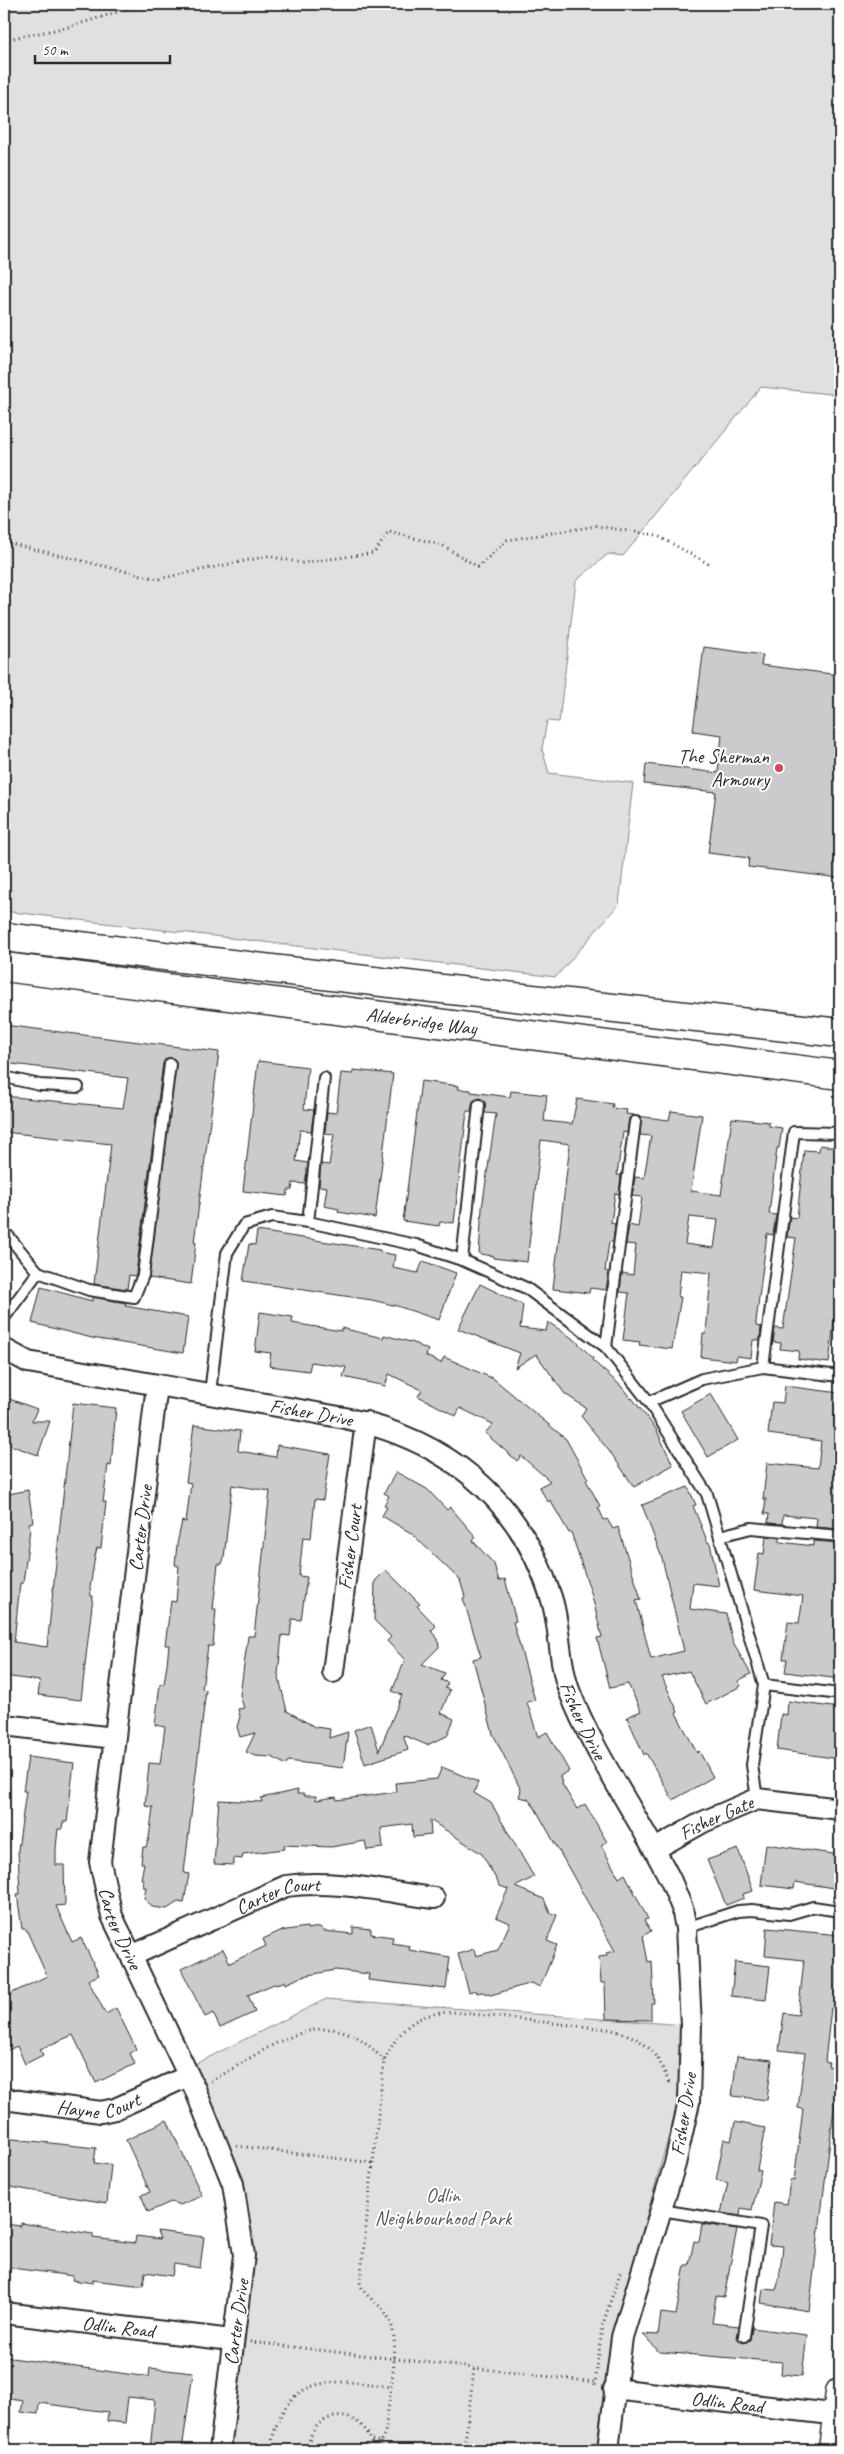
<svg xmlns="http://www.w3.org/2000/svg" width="844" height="2454" font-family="Caveat,sans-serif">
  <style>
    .green { fill: #e0e0e0; stroke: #868686 }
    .building { fill: #cbcbcb; stroke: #2b2b2b; fill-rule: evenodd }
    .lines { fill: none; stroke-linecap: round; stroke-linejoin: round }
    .lane-casing { stroke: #2b2b2b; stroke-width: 14 }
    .street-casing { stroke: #2b2b2b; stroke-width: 24 }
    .secondary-casing { stroke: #2b2b2b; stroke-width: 31 }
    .path { stroke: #2b2b2b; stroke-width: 3; stroke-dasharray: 1 4; stroke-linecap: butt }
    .lane { stroke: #fff; stroke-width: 10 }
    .street { stroke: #fff; stroke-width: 20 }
    .secondary { stroke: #fff; stroke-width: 28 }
    .poi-dot { fill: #d1495b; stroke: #fff; stroke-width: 2 }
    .labels { text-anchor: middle; stroke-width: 4; stroke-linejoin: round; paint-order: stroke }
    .poi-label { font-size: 20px; fill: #2b2b2b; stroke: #fff; text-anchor: end }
    .street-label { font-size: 20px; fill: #2b2b2b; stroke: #fff }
    .park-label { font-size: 20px; fill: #585858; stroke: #fff }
  </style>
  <rect width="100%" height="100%" fill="#fff"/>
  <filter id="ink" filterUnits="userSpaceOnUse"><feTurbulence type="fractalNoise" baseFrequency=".02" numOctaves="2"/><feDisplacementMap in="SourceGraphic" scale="10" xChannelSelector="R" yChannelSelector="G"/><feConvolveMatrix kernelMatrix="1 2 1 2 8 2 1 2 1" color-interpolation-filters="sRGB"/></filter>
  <g filter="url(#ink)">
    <g class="green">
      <path d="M4,4H840V395L761,387L623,556L608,554L576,581L559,722L547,721L542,749L549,773L633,783L619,904L556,977L4,911Z"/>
      <path d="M326,1999L685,2025L677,2106L610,2349L596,2450H231L244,2348L251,2258L191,2066Z"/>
    </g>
    <g class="building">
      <path d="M704,647L763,655L761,665L840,675V878L748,867L749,858L708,853L716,792L644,784L646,764L718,773L722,735L693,731Z"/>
      <path d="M4,1025L219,1052L194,1242H196L191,1284L149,1278L176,1061L168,1058L163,1063L136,1273L135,1276L129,1275L127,1289L94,1284L111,1144L4,1132V1096L123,1108L128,1078L4,1063Z"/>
      <path d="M258,1061L308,1067L304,1109L314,1110L311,1131L300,1130L296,1161L308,1163L305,1184L293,1183L292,1190H288L287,1196L243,1191Z"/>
      <path d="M353,1070L393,1074L375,1218L338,1212L339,1209L324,1206L327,1187L319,1186L321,1164L329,1165L334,1134L325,1133L327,1112L336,1113L341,1073L353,1074Z"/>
      <path d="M421,1081L459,1086L458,1089L471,1090V1092L510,1097L511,1091L547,1095L544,1121L572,1124L577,1099L613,1104L612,1108L627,1110L626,1114L634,1115L629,1118L627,1133L623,1132L617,1175H621L619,1194L615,1193L611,1223L615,1224L613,1242H609L605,1271L609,1272L606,1290L590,1288L589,1293L553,1289L570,1144L541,1140L527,1262L493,1258L494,1256L479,1254L482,1208L496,1114L485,1113V1103L480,1098L473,1101L471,1111H467L454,1223L440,1222L439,1226L403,1221Z"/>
      <path d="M671,1111L702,1115L691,1191L721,1195L732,1118L769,1122V1126L782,1128L779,1148H777L769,1214L776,1215L773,1235L767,1234L756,1322V1326L761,1327L760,1340H753L751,1358L737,1356L736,1361L701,1357L703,1334H706L711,1273L681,1270L678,1297H681L672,1349L639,1345L640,1342L623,1340L629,1293L620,1292L622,1273L633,1275L636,1245L626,1244L629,1225L638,1227L642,1197L632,1196L635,1177L644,1178L651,1136L640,1135L641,1120L637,1116L669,1120ZM689,1217L718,1220L714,1248L685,1244Z"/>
      <path d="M820,1145L840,1148V1274L829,1363L798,1359L799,1351L780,1349L781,1343L773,1342L775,1328L783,1329L796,1238L787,1237L790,1217L797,1218L804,1150L819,1151Z"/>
      <path d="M257,1231L380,1250V1252L395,1255L393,1268L418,1273L423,1261L456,1273L439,1320L397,1306L372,1300L243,1281L249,1244L255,1245Z"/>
      <path d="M480,1284L523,1305L520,1328L546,1331L548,1322L575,1340L593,1358L592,1360L621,1386L631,1399L632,1398L656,1429L673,1465L634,1487L613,1456L581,1416L586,1408L565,1394L536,1354L515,1368L520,1353L458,1329Z"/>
      <path d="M41,1287L92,1301V1297L126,1303L125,1306L188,1317L183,1353L92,1338L32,1323Z"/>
      <path d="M260,1312L293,1317L292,1323L341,1331V1328L383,1338L384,1335L414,1343L428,1350L426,1356L441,1363L444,1357L494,1379L566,1439L588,1479L586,1480L600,1506L598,1507L604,1520L607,1519L613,1529L618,1527L641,1599L636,1600L651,1659L684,1651L662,1558L642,1505L688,1487L696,1505L693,1506L708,1543H710L719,1586L693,1583L690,1609L726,1614L733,1643L751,1674L738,1681L741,1686L706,1704L689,1671L662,1677L678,1712L676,1713L697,1753L699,1751L713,1777L673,1800L646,1753L644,1755L627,1717L641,1711L628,1684L610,1688L597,1638L602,1637L592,1596L571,1532L569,1533L550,1500L548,1502L539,1487L550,1481L521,1456L517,1461L485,1433L493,1424L460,1408L456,1416L418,1396L422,1390L389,1374L385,1386L343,1377L346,1367L311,1362L309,1371L269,1366L271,1353L255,1351Z"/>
      <path d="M785,1386L840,1393V1529L816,1527L817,1518L783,1515L782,1524L768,1523L769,1514H764L766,1499H763L767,1463L818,1468L821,1441L768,1434L772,1402L783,1403Z"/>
      <path d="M711,1394L738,1440L708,1457L681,1411Z"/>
      <path d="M4,1397L37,1409L32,1421H50L38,1455L7,1444L4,1422Z"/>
      <path d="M73,1403L116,1408L111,1466L108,1465L103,1502H106L101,1548H97L95,1556L90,1588L91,1596H93L81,1700L38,1695L40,1681L4,1676V1495L28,1490L33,1522L29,1523L30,1529L23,1583H20L14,1642L47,1647Z"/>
      <path d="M194,1425L240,1431L238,1451L276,1457L277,1445L330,1454L323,1500L315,1499L311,1538L303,1537L299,1576L307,1577L301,1620L292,1619L290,1636L282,1635L278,1674L287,1711L315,1727L330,1729L329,1738L348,1732L343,1768L288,1761L286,1765L272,1757L255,1756L246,1752L255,1733L240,1737L237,1727L240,1716L238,1709L244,1708L240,1695L248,1636H254L270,1491L232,1485L224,1558L222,1564H218L213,1609H216L213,1646H208L202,1689L206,1690L184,1873L189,1874L184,1903L178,1902L167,1909L152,1907L144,1898L146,1887H143L144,1879H141L144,1863H141L143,1847H146L149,1838L153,1807L145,1806L149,1763L160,1764L165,1727L155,1725L160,1684H164L167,1664L169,1645H165L171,1601L176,1602L179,1566L175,1565L177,1544L182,1521L186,1522L191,1483L186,1482Z"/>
      <path d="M396,1472L427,1489L447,1510L450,1507L476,1537L473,1541L494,1564L499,1581L505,1579L516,1621L513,1622L535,1700L527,1702L538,1737L547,1732L569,1771L560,1776L562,1784L577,1809L585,1804L607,1842L601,1845L619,1878L625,1874L648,1919L644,1920L651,1931L643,1936L648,1962L652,1961L654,2003H651V2020L606,2019L605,1983H601L599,1957L607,1956L606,1953L615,1951L535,1808L528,1799L519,1797L521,1790L493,1734L473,1659L481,1657L463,1598L465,1597L460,1580L411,1533L382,1516L387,1507L384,1505L389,1496L384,1493Z"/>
      <path d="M766,1536L780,1538V1542L814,1546V1541L840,1543V1679L785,1672L787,1659H783L788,1622L799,1623L803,1596L754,1590L759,1553L764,1554Z"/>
      <path d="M386,1570L420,1604L417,1606L436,1626L431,1631L438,1639L439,1647L422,1664L445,1673L441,1680L448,1683L445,1688L450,1690L441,1713L454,1719L447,1736L427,1745L403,1735L408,1750L365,1764L354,1730L371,1724L379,1751L402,1695L392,1691L405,1660L387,1641L391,1637L374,1620L375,1581Z"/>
      <path d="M788,1701L840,1708V1759L777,1750L781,1714L787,1715Z"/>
      <path d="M28,1757L74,1763L67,1822H63L62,1829H58L56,1848V1865H64L65,1905L56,1906L72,1942L81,1938L99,1975L88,1980L106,2014L116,2008L136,2049L130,2053L135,2064L96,2083L73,2035L40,2049L43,2055L25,2064L17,2046L4,2052V1997L47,1976L26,1929H22L17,1894H20L18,1850L26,1791H23Z"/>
      <path d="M442,1767L478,1782L474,1793L491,1803L534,1877L515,1887L544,1899L550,1913L557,1915L547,1941L557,1945L540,1987L531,1983L491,1995L482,1992L477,1993L476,1990L469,1992L458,1954L474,1949L476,1956L498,1950L510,1923L496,1917L508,1889L500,1886L482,1854L430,1820L431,1835L413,1837L412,1824L381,1828L383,1848L367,1850L365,1841L331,1847L284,1845L285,1849L243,1854L242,1859L234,1858V1865L214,1864L219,1800L262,1802L261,1798L298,1790L297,1794H304V1796H316V1800L336,1797L337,1800L396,1792L395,1783L437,1779Z"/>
      <path d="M766,1844L840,1855V1889L795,1882L794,1889L761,1885Z"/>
      <path d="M738,1849L753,1891L743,1894L744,1898L726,1905L707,1860Z"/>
      <path d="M307,1927V1929L320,1927L324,1931L353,1934V1927L371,1929V1934L393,1937L392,1943L410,1946L409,1950L450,1957L446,1989L368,1980L369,1974L336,1970L303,1976L286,1984L285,1981L276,1985L274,1984L248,1995L255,2012L220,2028L213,2013L205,2017L181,1969L223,1949L230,1963L266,1946L263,1939L280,1931Z"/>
      <path d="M767,1928L840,1935L839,2009L831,2008L825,2061L829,2062L828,2066L839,2068L809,2311L761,2303L763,2289L776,2290L779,2280L783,2246L769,2245L774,2202L787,2204L790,2180L794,2181L803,2109L798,2108L805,2053L779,2050L784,2013L798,2015L804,1960L765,1956Z"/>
      <path d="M735,1962L770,1966L766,2000L731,1996Z"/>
      <path d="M737,2056L772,2060L767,2100L732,2096Z"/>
      <path d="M167,2120L202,2196L180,2205L171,2202L148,2212L141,2195L150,2192L126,2140Z"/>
      <path d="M735,2122L765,2128L757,2170L761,2171L752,2210L741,2208L740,2216L721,2213L728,2183L716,2180L724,2139L731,2141Z"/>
      <path d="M4,2138L96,2148L94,2163L111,2165L107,2203L4,2186Z"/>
      <path d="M21,2223L93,2234V2238L135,2243L136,2236L160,2239L157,2231L204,2237L200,2268L174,2264L172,2276L145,2272L143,2286L93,2280V2283L72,2280L73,2276L4,2267V2224L21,2226Z"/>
      <path d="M702,2224L737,2229L724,2297L716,2296L712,2323L739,2326L737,2338L743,2343L750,2340L752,2328L807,2335L802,2376L781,2374L782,2362L659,2352L643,2334L658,2335L661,2313L676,2315L685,2265H689L694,2241L699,2242Z"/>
      <path d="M4,2357L149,2377L150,2368L193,2373L182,2450H150L155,2400L128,2397L125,2423L107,2421L108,2412L39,2403L38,2414L21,2412L23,2401L4,2398Z"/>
    </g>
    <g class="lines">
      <g class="lane-casing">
        <g id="lane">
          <path d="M4,1077L40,1085L78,1087"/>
          <path d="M308,1222L324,1078"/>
          <path d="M4,1231L38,1272"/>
          <path d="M462,1260L479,1105"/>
          <path d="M4,1318L38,1272L89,1290L134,1297L143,1275L170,1064"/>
          <path d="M606,1347L635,1122"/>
          <path d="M763,1367L794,1132L840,1133"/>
          <path d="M210,1393L227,1253L244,1225L272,1217L308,1222L416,1245L462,1260L526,1288L606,1347L649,1402L707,1494L764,1685L752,1765L757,1799"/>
          <path d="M649,1402L702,1379L763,1367L840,1376"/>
          <path d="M720,1536L751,1528L840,1536"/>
          <path d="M764,1685L840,1694"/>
          <path d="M686,1928L738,1911L752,1910L789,1914L813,1907L840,1911"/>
          <path d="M661,2210L761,2226L744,2336"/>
        </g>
      </g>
      <g class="street-casing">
        <g id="street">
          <path id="s1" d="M4,1349L28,1362L345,1418C446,1440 519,1497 551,1597C561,1627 558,1661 569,1690C595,1757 639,1817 671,1881L682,1908L686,1928L691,2025L689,2102L675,2164L622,2337L608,2450"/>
          <path id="s2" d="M157,1385L100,1862L112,1916L195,2089L233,2184L244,2255L220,2450"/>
          <path id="s3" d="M333,1672L366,1422"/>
          <path d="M4,1725L114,1738"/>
          <path id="s4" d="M655,1849L703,1822L757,1799L840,1809"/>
          <path id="s5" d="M131,1956L286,1886C334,1879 386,1892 434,1898"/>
          <path id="s6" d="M4,2099L101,2112L115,2109L188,2076"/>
          <path id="s7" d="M4,2313L232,2340"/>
          <path id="s8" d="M614,2389L840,2415"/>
        </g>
      </g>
      <g class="secondary-casing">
        <g id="secondary">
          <path d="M4,937L424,987L840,1033"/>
          <path id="s9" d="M4,967L840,1075"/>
          <path d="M833,2450L840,2392"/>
        </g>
      </g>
      <g class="path">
        <path d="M4,40L69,27L143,4"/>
        <path d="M4,542L158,579L268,556L302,563L374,553L389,532L442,545L478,567L507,540L596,526L656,535L709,564"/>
        <path d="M211,2081C250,2061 303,2015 348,2033C363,2038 374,2050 384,2061"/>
        <path d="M237,2146L374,2163"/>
        <path d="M250,2342L595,2382"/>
        <path d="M595,2385L602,2327L621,2270"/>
        <path d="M372,2440L380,2442L385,2433L391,2387"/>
        <path d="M380,2442L381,2450"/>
        <path d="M272,2450C271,2436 276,2425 282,2413C304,2371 353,2382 391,2387C394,2365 400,2330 384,2311C376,2301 363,2296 360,2282L384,2061C400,2028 415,2013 453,2012L607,2029C642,2036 657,2050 669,2083"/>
        <path d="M308,2450C309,2406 368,2405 373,2450"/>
        <path d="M464,2450L474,2369"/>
      </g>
      <use href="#lane" class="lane"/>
      <use href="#street" class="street"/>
      <use href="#secondary" class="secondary"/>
    </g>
  </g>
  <circle class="poi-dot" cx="779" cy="768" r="5"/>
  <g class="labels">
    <g class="poi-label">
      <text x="769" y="763">The Sherman<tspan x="769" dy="23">Armoury</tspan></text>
    </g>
    <g class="street-label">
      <text dy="7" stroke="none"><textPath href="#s9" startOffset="421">Alderbridge Way</textPath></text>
      <text dy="7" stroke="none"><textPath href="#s1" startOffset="315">Fisher Drive</textPath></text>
      <text transform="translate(140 1528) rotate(-83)" y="7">Carter Drive</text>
      <text dy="7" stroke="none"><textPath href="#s3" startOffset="126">Fisher Court</textPath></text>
      <text dy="7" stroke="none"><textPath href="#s1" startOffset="765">Fisher Drive</textPath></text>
      <text dy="7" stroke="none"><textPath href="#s4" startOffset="69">Fisher Gate</textPath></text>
      <text dy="7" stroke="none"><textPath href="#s5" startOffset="160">Carter Court</textPath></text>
      <text dy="7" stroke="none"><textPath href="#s2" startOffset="550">Carter Drive</textPath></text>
      <text dy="7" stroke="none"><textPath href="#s6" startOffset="96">Hayne Court</textPath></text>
      <text transform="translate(683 2114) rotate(-81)" y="7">Fisher Drive</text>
      <text transform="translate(236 2322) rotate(-82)" y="7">Carter Drive</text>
      <text dy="7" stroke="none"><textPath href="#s7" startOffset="115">Odlin Road</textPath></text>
      <text dy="7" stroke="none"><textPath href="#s8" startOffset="114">Odlin Road</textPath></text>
    </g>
    <g class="park-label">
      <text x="443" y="2202">Odlin<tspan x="443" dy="23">Neighbourhood Park</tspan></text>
    </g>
  </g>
  <rect width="844" height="2454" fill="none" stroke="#fff" stroke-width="20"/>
  <rect x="10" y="10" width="824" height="2434" fill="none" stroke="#2b2b2b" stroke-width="2" filter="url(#ink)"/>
  <path d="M35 55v8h135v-8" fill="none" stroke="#2b2b2b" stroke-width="2.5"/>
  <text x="42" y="55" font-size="15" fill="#2b2b2b" stroke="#ffffff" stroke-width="4" paint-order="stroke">50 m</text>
</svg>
